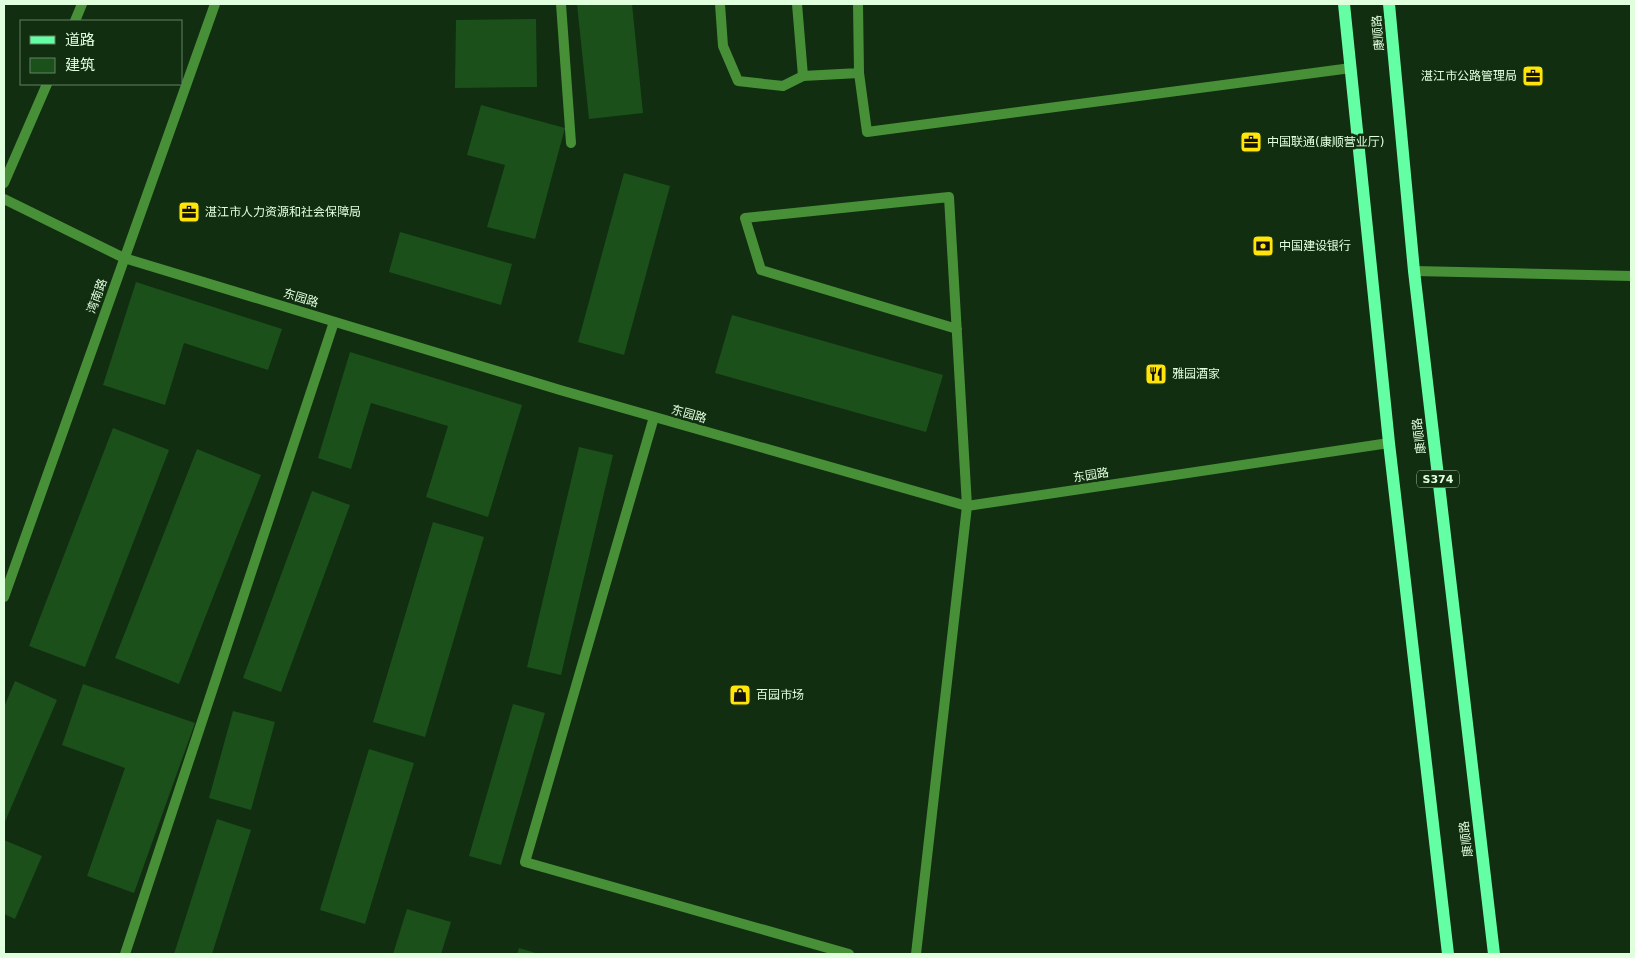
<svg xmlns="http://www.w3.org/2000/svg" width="1635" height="958" font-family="'DejaVu Sans','Noto Sans SC',sans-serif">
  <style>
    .building { fill: #1b501b }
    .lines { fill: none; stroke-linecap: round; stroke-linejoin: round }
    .service { stroke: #479038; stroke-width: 10 }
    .minor { stroke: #479038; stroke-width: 10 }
    .primary { stroke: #64ffa5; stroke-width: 12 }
    .labels { text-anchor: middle; stroke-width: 5; stroke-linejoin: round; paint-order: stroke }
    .shield { fill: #112e10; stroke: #a2c0a0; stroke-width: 1 }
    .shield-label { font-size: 11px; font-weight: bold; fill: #e0ffdd }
    .street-label { font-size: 12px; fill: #e0ffdd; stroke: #112e10 }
    .poi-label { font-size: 12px; fill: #e0ffdd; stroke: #112e10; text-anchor: start }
  </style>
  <rect width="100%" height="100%" fill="#112e10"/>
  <g class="building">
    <path d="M577,4H632L643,113L589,119Z"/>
    <path d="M536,19L537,87L455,88L456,20Z"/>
    <path d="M481,105L565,128L535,239L487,227L505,165L467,155Z"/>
    <path d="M624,173L670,186L624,355L578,342Z"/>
    <path d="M400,232L512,264L501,305L389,272Z"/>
    <path d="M136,282L282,329L268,370L184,343L165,405L103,385Z"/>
    <path d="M732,315L943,375L926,432L715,373Z"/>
    <path d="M350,352L522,405L488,517L426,497L448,426L371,403L351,469L318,458Z"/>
    <path d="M113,428L169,450L85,667L29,646Z"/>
    <path d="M579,447L613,455L561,675L527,667Z"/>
    <path d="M197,449L261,475L179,684L115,658Z"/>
    <path d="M312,491L350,505L281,692L243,678Z"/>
    <path d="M433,522L484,537L425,737L373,722Z"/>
    <path d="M15,681L57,700L4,824V707Z"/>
    <path d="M83,684L195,723L134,893L87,876L125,768L62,745Z"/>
    <path d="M513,704L545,713L501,865L469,856Z"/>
    <path d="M233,711L275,722L251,810L209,798Z"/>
    <path d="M369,749L414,763L365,924L320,910Z"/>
    <path d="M217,819L251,830L212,954H174Z"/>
    <path d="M4,840L42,856L15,919L4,914Z"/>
    <path d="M407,909L451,922L441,954H393Z"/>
    <path d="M519,948L539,954H517Z"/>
  </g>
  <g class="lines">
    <g class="service">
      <path d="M720,4L723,46L738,81L783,86L803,76L797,4"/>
      <path d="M75,21L82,4"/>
      <path d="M859,73L867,132L1351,68"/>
      <path d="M803,76L859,73L858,4"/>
      <path d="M4,183L47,84"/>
      <path d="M957,329L761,270L745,218L949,197L967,506"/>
      <path d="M654,417L525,862L849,954"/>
      <path d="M125,954L334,322"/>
    </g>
    <g class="minor">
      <path d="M561,4L571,143"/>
      <path d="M4,199L124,258L560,390L967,506L1389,443"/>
      <path d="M1414,271L1631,276"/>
      <path d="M4,597L215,4"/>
      <path d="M916,954L967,506"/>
    </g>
    <g class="primary">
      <path d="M1344,4L1389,443L1448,954"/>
      <path d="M1389,4L1414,271L1494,954"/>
    </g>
  </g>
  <defs>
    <g id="office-square" transform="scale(1.125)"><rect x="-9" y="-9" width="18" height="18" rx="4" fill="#ffe509" stroke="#112e10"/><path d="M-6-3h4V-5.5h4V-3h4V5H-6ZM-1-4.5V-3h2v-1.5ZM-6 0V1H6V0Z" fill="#111"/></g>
    <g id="bank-square" transform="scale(1.125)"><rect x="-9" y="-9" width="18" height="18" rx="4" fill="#ffe509" stroke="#112e10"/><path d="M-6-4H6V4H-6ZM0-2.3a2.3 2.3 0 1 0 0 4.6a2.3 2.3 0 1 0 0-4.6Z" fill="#111"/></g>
    <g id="restaurant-square" transform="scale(1.125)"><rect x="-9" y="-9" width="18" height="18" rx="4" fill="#ffe509" stroke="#112e10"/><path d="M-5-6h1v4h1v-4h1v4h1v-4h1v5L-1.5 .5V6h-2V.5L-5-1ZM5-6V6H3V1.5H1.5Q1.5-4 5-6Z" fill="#111"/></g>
    <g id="shop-square" transform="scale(1.125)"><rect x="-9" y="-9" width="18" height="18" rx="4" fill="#ffe509" stroke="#112e10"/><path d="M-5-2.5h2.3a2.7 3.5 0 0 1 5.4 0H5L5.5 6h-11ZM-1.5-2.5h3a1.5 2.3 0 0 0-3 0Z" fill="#111"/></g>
  </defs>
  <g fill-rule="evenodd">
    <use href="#office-square" x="1533" y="76"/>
    <use href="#office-square" x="1251" y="142"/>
    <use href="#office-square" x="189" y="212"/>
    <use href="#bank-square" x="1263" y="246"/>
    <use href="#restaurant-square" x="1156" y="374"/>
    <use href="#shop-square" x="740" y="695"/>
  </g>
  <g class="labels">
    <rect class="shield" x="1417" y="470.5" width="42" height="17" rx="4"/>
    <g class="shield-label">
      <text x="1438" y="483">S374</text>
    </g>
    <g class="street-label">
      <text transform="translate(1378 33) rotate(-95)" y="4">康顺路</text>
      <text transform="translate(97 296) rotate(-70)" y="4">湾南路</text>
      <text transform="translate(301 298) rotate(17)" y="4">东园路</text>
      <text transform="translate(689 414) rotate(16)" y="4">东园路</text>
      <text transform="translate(1419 436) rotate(-97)" y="4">康顺路</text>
      <text transform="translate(1091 475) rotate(-9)" y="4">东园路</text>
      <text transform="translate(1466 839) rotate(-97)" y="4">康顺路</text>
    </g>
    <g class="poi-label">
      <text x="1517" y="80" text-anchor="end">湛江市公路管理局</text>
      <text x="1267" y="146">中国联通(康顺营业厅)</text>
      <text x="205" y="216">湛江市人力资源和社会保障局</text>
      <text x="1279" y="250">中国建设银行</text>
      <text x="1172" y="378">雅园酒家</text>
      <text x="756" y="699">百园市场</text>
    </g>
  </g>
  <rect width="1635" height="958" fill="none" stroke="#e0ffdd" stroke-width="10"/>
  <rect x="20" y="20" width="162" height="65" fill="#112e10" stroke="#648262"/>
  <rect x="30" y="36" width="25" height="8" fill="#64ffa5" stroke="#648262"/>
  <text x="65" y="45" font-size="15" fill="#e0ffdd">道路</text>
  <rect x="30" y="58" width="25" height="15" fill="#1b501b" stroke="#648262"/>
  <text x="65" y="70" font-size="15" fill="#e0ffdd">建筑</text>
</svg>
